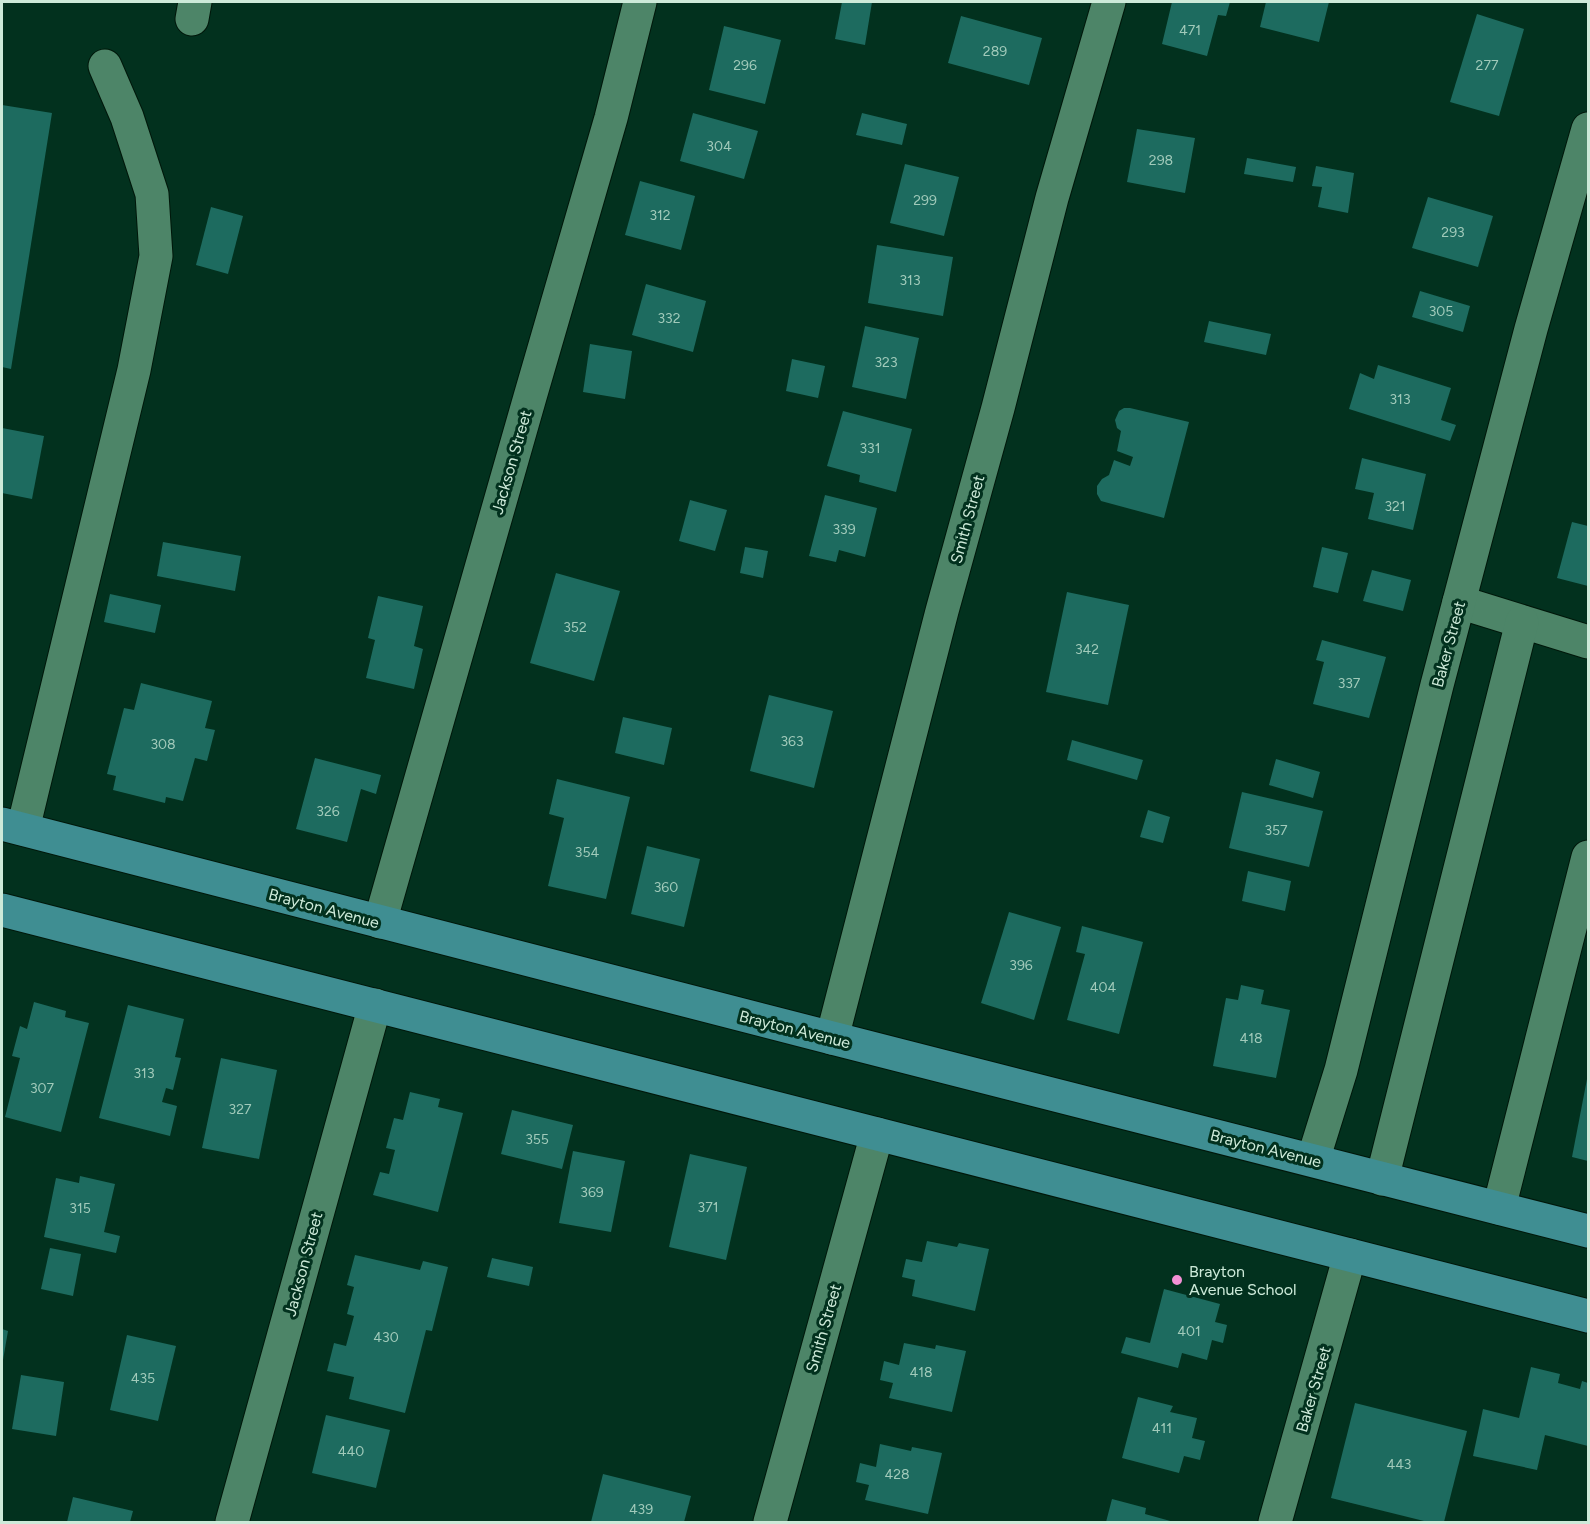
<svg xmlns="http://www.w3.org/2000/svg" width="1590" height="1524" font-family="Figtree,sans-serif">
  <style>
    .building { fill: #1d6b5f }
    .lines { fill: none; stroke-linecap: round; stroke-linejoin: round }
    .minor-casing { stroke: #00170a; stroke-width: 35 }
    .major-casing { stroke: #00170a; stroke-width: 35 }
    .minor { stroke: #4d8568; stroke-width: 33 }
    .major { stroke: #3f8e92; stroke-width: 33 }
    .poi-dot { fill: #f391d5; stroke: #02311e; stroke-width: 2 }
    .labels { text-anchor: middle; stroke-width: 6; stroke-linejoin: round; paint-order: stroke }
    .number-label { font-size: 14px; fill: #a1caba }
    .street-label { font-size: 16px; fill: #cdead9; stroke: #02311e }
    .poi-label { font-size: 16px; fill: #cdead9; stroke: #02311e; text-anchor: start }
  </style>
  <rect width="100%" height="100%" fill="#02311e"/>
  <g class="building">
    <path d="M842,2H872L865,45L835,39Z"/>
    <path d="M1172,2H1230L1226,16L1218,15L1207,56L1162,44Z"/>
    <path d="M1266,2H1329L1319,42L1260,27Z"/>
    <path d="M1477,14L1524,29L1499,116L1450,102Z"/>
    <path d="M961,16L1042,38L1029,85L948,63Z"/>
    <path d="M724,26L781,40L765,104L709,90Z"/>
    <path d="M2,105L52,113L11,369L2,367Z"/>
    <path d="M693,113L758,131L744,179L680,161Z"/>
    <path d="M862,113L907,124L902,145L856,135Z"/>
    <path d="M1137,129L1195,138L1185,193L1127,182Z"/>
    <path d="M1247,158L1296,167L1293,182L1244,174Z"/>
    <path d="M905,164L959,177L944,236L890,223Z"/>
    <path d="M1316,166L1354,173L1348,213L1318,207L1322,187L1312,186Z"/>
    <path d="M640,181L695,196L681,250L625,235Z"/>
    <path d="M1428,197L1493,216L1478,267L1412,248Z"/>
    <path d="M211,207L243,216L228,274L196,265Z"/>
    <path d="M877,245L953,257L943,316L868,303Z"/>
    <path d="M646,284L706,301L693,352L632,335Z"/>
    <path d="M1420,291L1470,306L1463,332L1412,317Z"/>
    <path d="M1209,321L1271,334L1266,355L1204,342Z"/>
    <path d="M865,326L919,338L906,399L852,387Z"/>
    <path d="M590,344L632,351L625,399L583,392Z"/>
    <path d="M792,359L825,366L818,398L786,391Z"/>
    <path d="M1378,365L1451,388L1441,420L1456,425L1450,441L1349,409L1360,373L1374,379Z"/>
    <path d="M1124,408H1130L1189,422L1164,518L1101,501L1097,494V486L1102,479L1109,475L1114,460L1130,466L1133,457L1117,451L1121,431L1117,428L1115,420L1119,411Z"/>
    <path d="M843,411L912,429L896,492L859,482L860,475L827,466Z"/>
    <path d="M2,428L44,436L32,499L2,493Z"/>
    <path d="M1362,458L1426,474L1413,530L1368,519L1374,493L1355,489Z"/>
    <path d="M825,495L877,508L865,557L839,550L836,562L809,556Z"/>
    <path d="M690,500L727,510L715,551L679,541Z"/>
    <path d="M1572,522L1588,526V586L1557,578Z"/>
    <path d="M163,542L241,556L235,591L157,576Z"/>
    <path d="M745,547L768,551L763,578L740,573Z"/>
    <path d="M1322,547L1348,553L1338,593L1313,587Z"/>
    <path d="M1372,570L1411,580L1403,611L1363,601Z"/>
    <path d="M556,573L620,591L594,681L530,663Z"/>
    <path d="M1067,592L1129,605L1108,705L1046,692Z"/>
    <path d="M110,594L161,605L155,633L104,622Z"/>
    <path d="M378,596L423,606L414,646L423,649L414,689L366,678L375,640L368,638Z"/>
    <path d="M1322,640L1386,657L1369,718L1313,704L1324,662L1316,660Z"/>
    <path d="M141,683L212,701L205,728L215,730L207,761L195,758L183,801L166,797L165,803L113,790L116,776L107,774L124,708L134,710Z"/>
    <path d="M769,695L833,711L814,788L750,771Z"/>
    <path d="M623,717L672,728L664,765L615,753Z"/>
    <path d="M1072,740L1143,760L1137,780L1067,760Z"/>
    <path d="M315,758L381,775L376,794L361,789L347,842L296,829Z"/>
    <path d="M1276,759L1320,772L1313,798L1269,785Z"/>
    <path d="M557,779L630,797L606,899L548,886L564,818L549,814Z"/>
    <path d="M1242,792L1323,811L1309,867L1229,848Z"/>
    <path d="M1148,810L1170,817L1163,843L1140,837Z"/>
    <path d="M647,846L700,859L684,927L631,914Z"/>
    <path d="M1248,871L1291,881L1285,911L1242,901Z"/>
    <path d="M1009,912L1061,927L1034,1020L981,1003Z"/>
    <path d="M1082,926L1143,942L1119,1034L1067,1020L1085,954L1076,952Z"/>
    <path d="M1241,985L1264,990L1261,1004L1290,1010L1276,1078L1213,1066L1226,998L1238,1000Z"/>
    <path d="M34,1002L66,1011L65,1017L89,1023L61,1132L5,1117L20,1058L12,1056L20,1026L27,1029Z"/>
    <path d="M128,1005L184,1019L175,1057L181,1058L173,1090L166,1088L162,1102L177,1106L170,1136L99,1118Z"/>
    <path d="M221,1058L277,1070L259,1159L202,1148Z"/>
    <path d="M1587,1079H1588V1161L1572,1157Z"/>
    <path d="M410,1092L440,1099L438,1107L463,1113L438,1212L373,1195L380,1172L389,1174L395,1150L386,1148L394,1118L403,1120Z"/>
    <path d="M512,1110L573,1125L562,1169L501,1154Z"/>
    <path d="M573,1151L625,1161L611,1232L559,1223Z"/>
    <path d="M690,1154L747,1167L726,1260L669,1247Z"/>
    <path d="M80,1176L115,1184L104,1232L120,1236L116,1253L44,1237L56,1178L79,1183Z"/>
    <path d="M927,1241L957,1247L959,1243L989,1249L975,1311L912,1296L915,1280L902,1277L906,1259L922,1262Z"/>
    <path d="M50,1248L81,1254L73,1296L41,1289Z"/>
    <path d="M355,1255L420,1270L423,1261L448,1267L432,1331L426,1330L405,1413L349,1399L354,1377L327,1371L334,1343L346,1346L354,1316L347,1314L354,1287L347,1285Z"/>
    <path d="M492,1258L533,1267L529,1286L487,1277Z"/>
    <path d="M1164,1289L1220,1304L1215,1322L1227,1325L1223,1343L1212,1340L1207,1360L1182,1353L1178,1368L1121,1353L1126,1337L1150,1343Z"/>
    <path d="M2,1329L8,1331L3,1360H2Z"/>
    <path d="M127,1335L176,1346L158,1421L110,1410Z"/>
    <path d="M904,1343L935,1349L936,1345L966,1351L952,1412L889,1398L893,1383L880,1380L884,1361L899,1365Z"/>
    <path d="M1531,1367L1560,1374L1558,1383L1580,1389L1582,1381L1588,1383V1446L1545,1435L1537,1470L1473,1456L1483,1409L1519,1418Z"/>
    <path d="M21,1375L64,1382L56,1436L12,1429Z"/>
    <path d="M1138,1397L1173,1406L1170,1412L1197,1418L1192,1438L1205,1441L1200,1460L1184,1456L1179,1473L1122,1458Z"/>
    <path d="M1355,1403L1467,1431L1444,1522H1428L1331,1498Z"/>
    <path d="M326,1415L390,1430L376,1488L312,1473Z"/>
    <path d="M880,1444L911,1451L912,1447L942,1453L928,1514L865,1500L869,1485L856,1482L860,1463L876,1467Z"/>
    <path d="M603,1474L691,1496L684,1522H591Z"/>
    <path d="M73,1497L133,1511L130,1522H67Z"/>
    <path d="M1112,1499L1146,1508L1145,1514L1174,1522H1106Z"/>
  </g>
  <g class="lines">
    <g class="minor-casing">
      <g id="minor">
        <path d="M192,19L195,2"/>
        <path d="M1459,602L1588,642"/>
        <path d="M23,829L134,370L156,256L152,194L127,117L105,66"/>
        <path d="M380,922L530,397L611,118L640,2"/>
        <path d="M832,1038L942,611L998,408L1052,198L1109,2"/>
        <path d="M1313,1160L1341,1070L1437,685L1531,329L1588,129"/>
        <path d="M1382,1179L1522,622"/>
        <path d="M1499,1208L1588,857"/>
        <path d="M232,1522L375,1005"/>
        <path d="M770,1522L877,1134"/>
        <path d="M1275,1522L1350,1255"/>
      </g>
    </g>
    <g class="major-casing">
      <g id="major">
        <path d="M2,824L832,1038L1588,1231"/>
        <path d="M2,910L1588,1316"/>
      </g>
    </g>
    <use href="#minor" class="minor"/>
    <use href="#major" class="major"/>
  </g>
  <circle class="poi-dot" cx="1177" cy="1280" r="6"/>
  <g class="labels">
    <g class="number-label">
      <text x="1190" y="35">471</text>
      <text x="995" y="56">289</text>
      <text x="745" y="70">296</text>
      <text x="1487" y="70">277</text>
      <text x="719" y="151">304</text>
      <text x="1161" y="165">298</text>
      <text x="925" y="205">299</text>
      <text x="660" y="220">312</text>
      <text x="1453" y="237">293</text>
      <text x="910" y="285">313</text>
      <text x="1441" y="316">305</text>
      <text x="669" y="323">332</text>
      <text x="886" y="367">323</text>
      <text x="1400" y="404">313</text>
      <text x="870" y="453">331</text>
      <text x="1395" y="511">321</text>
      <text x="844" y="534">339</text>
      <text x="575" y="632">352</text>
      <text x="1087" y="654">342</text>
      <text x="1349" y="688">337</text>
      <text x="792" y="746">363</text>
      <text x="163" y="749">308</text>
      <text x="328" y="816">326</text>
      <text x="1276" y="835">357</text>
      <text x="587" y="857">354</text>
      <text x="666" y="892">360</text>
      <text x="1021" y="970">396</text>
      <text x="1103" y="992">404</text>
      <text x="1251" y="1043">418</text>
      <text x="144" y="1078">313</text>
      <text x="42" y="1093">307</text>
      <text x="240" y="1114">327</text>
      <text x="537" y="1144">355</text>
      <text x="592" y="1197">369</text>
      <text x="708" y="1212">371</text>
      <text x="80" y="1213">315</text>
      <text x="1189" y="1336">401</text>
      <text x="386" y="1342">430</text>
      <text x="921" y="1377">418</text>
      <text x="143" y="1383">435</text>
      <text x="1162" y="1433">411</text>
      <text x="351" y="1456">440</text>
      <text x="1399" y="1469">443</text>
      <text x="897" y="1479">428</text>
      <text x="641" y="1514">439</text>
    </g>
    <g class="street-label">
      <text transform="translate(511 462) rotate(-74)" y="6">Jackson Street</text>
      <text transform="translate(967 519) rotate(-75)" y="6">Smith Street</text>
      <text transform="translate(1448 644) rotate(-75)" y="6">Baker Street</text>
      <text transform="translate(324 908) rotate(15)" y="6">Brayton Avenue</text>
      <text transform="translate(795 1029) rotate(14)" y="6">Brayton Avenue</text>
      <text transform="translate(1266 1148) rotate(14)" y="6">Brayton Avenue</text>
      <text transform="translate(303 1264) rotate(-75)" y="6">Jackson Street</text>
      <text transform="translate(823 1328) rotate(-74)" y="6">Smith Street</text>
      <text transform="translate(1313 1389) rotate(-74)" y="6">Baker Street</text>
    </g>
    <g class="poi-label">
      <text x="1189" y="1277">Brayton<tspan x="1189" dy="18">Avenue School</tspan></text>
    </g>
  </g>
  <rect width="1590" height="1524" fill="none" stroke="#cdead9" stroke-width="6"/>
</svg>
